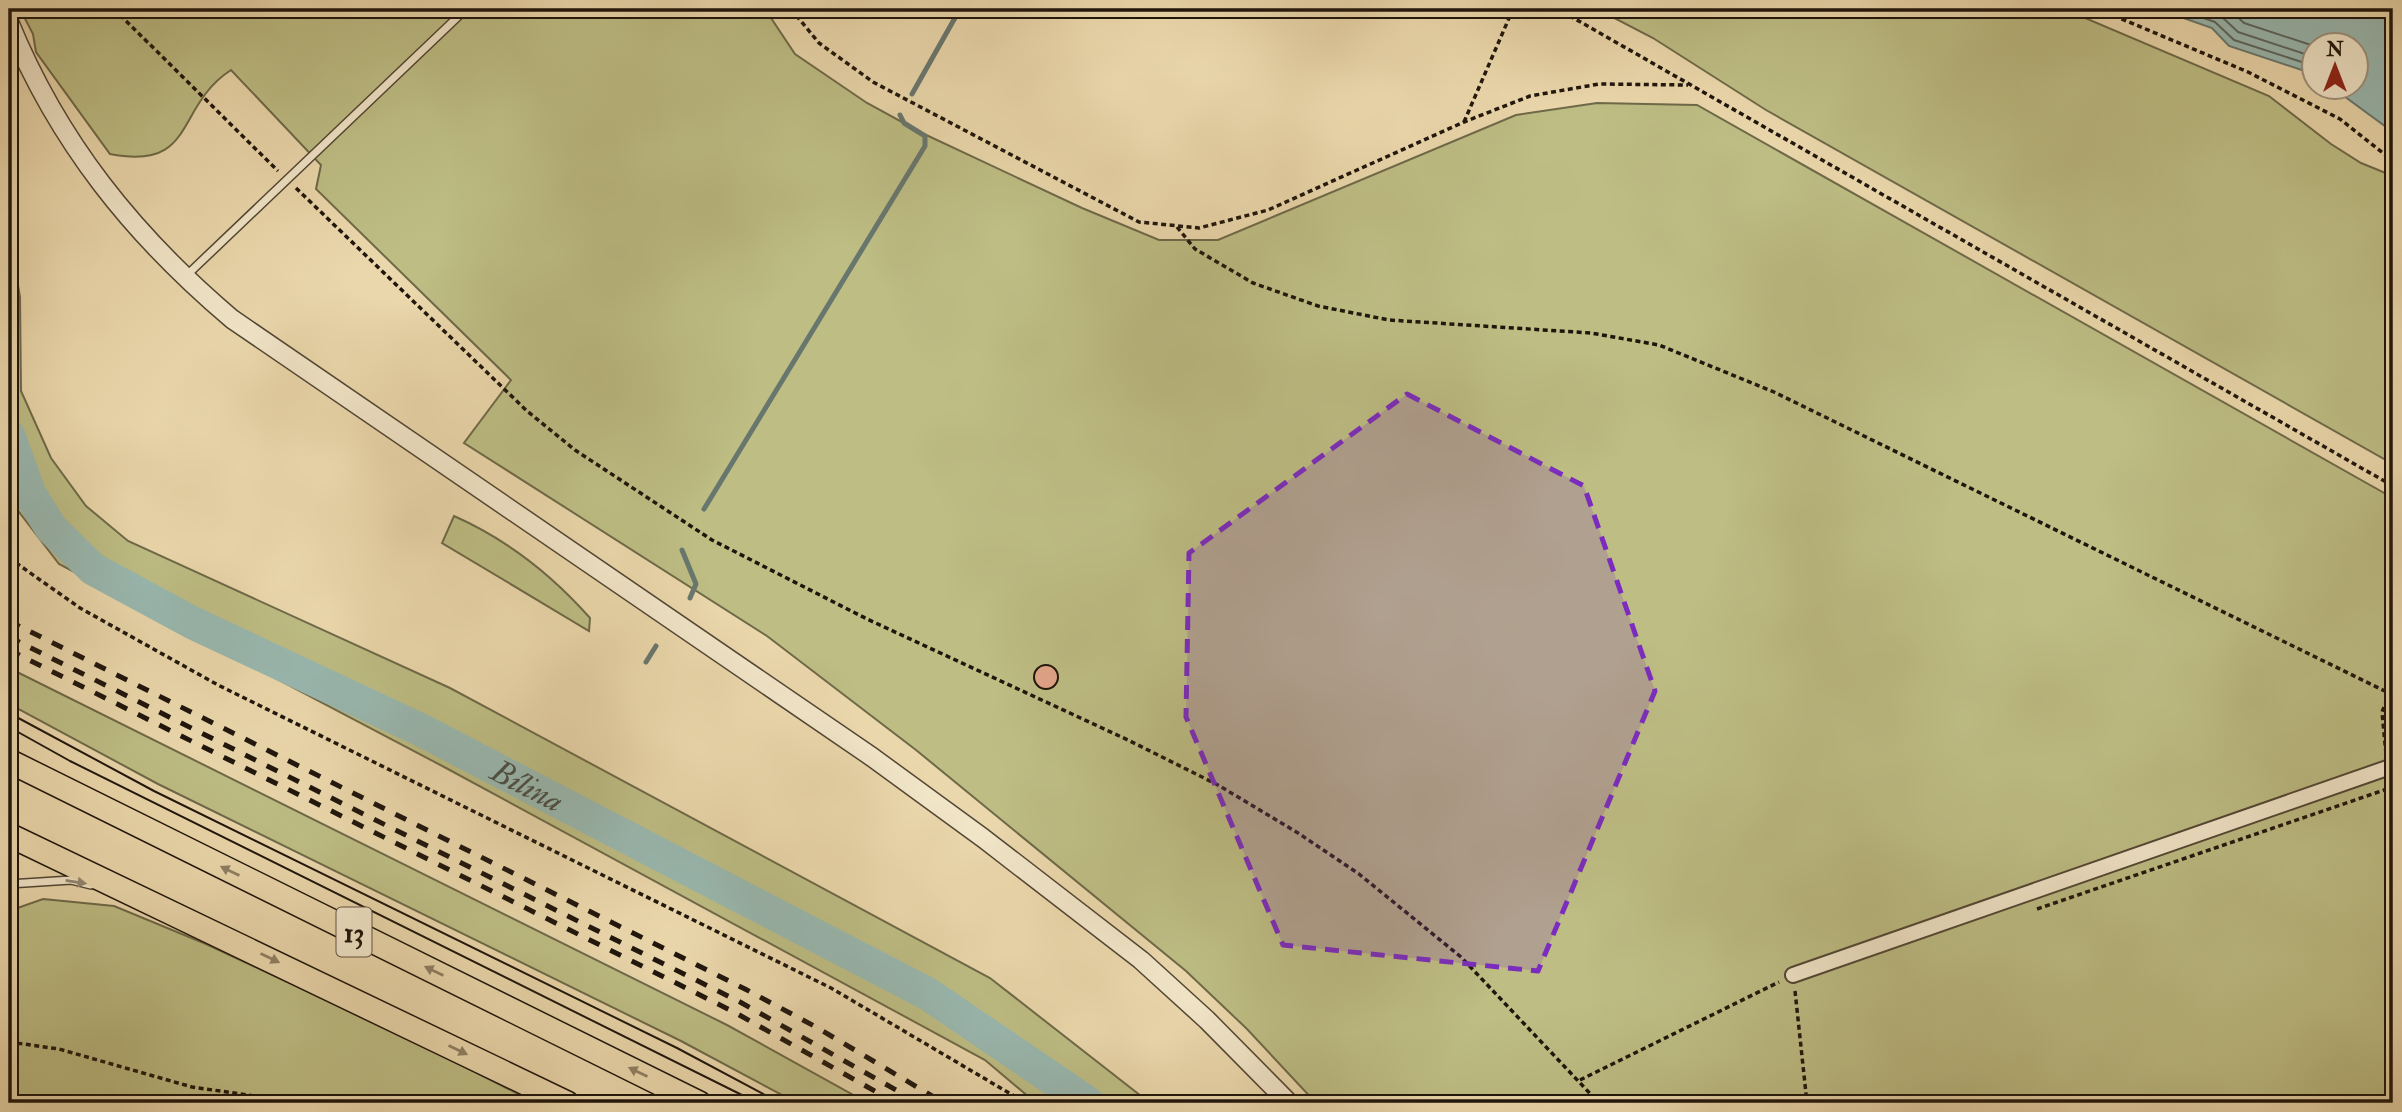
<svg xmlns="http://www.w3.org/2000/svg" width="2402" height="1112" font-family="'IM FELL Double Pica',serif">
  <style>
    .green { fill: #bdbd84; stroke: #6e6948; stroke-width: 2 }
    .water { fill: #99b8b0; stroke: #68776e; stroke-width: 2 }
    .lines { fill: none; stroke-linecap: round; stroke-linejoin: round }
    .shore { stroke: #5c665e; stroke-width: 2 }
    .stream { stroke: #68776e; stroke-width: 5 }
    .river { stroke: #99b8b0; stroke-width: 33 }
    .building { fill: #e3a58a; stroke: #1f150c; stroke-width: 2 }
    .service-casing { stroke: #524634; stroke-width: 10 }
    .minor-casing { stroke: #524634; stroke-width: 18 }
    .tertiary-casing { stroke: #524634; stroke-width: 21 }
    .trunk-casing { stroke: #1f150c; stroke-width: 26 }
    .path { stroke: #1f150c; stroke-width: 3.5; stroke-dasharray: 5 3.5; stroke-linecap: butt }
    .service { stroke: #f1e5c8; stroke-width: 7 }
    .minor { stroke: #f1e5c8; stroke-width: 14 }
    .tertiary { stroke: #f1e5c8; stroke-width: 18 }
    .trunk { stroke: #ead7ab; stroke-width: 23 }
    .tram { stroke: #1f150c; stroke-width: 2 }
    .rail { stroke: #1f150c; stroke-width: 5; stroke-dasharray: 12 12; stroke-linecap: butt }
    .oneway { fill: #8f8063 }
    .oneway2 { fill: #928773 }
    .marked { fill: #7b2cbf; fill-opacity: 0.2; stroke: #7b2cbf; stroke-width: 5; stroke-dasharray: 14 9; stroke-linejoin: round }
    .labels { text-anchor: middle; stroke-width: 6; stroke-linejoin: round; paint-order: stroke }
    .shield { fill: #f1e5c8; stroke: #5e5344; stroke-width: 2 }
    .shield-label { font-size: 28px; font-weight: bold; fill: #1f150c }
    .water-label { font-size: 32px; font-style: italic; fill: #4a4e45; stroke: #f1e5c8 }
  </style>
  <rect width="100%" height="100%" fill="#ead7ab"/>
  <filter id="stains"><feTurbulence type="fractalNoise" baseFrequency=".00286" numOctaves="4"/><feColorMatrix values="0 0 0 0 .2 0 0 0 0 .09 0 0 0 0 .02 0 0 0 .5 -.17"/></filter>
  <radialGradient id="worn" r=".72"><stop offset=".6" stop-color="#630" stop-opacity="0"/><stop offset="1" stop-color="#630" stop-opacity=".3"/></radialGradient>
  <g class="green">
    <path d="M20,9H765L795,54L867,103L922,133L1082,208L1159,240H1218L1516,115L1597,103L1697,105L2393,498V1103H1316L1247,1029L1186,971L916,750L767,636L464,443L511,380L316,189L321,165L231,70C174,107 197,171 110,154L36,52L33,34Z"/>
    <path d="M1597,9H2064L2269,96L2331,144L2361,163L2393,176V464L1766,110L1653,38Z"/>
    <path d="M9,232L20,297L21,391L51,458L86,506L128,541L450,688L990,978L1150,1103H1036L985,1060L446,768L59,564L9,499Z"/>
    <path d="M454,516C506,539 552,575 590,618L589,631L442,543Z"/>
    <path d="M9,668L727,1025L868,1103H797L681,1041L158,784L9,704Z"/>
    <path d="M43,899L114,906L206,944L428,1048L536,1103H9V911Z"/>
  </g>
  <path class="water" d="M2158,9H2393V132L2333,88H2356V46H2314V74L2229,46L2212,28Z"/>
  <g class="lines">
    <g class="shore">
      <path d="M2178,9L2215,22L2234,40L2314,66"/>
      <path d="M2204,9L2221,16L2238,32L2314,57"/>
      <path d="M2229,9L2244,23L2314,46"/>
    </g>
    <g class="stream">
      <path d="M912,94L960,9"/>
      <path d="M704,509L925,146V136L904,123L900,115"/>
      <path d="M682,550L696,584L690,598"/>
      <path d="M646,662L656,646"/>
    </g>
    <path class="river" id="s1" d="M9,436L30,494L51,528L93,569L193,623L421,730L928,994L1088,1103"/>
  </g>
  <circle class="building" cx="1046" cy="677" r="12"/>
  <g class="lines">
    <g class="service-casing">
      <g id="service">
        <path d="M187,275L466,9"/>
        <path d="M9,884L71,880L91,885"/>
      </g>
    </g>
    <g class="minor-casing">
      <path id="minor" d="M1793,975L2393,766"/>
    </g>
    <g class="tertiary-casing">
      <path id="tertiary" d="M9,22C58,142 133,235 232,319L872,757L983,838L1141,960L1207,1020L1289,1103"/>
    </g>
    <g class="trunk-casing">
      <g id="trunk">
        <path d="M9,761L699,1103"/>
        <path d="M9,835L567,1103"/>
      </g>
    </g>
    <g class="path">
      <path d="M114,9L278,171"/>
      <path d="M791,9L819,43L873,82L1139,222L1199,228L1268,210L1464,122L1530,96L1599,84L1688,85"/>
      <path d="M1564,9L1570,16L2393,486"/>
      <path d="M2098,9L2248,72L2340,119L2393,161"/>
      <path d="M1464,122L1513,9"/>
      <path d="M296,188L527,411L575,450L712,540L867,619L1128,740L1218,785L1298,833L1359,874L1461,957L1599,1103"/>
      <path d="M1177,227L1195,249L1253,283L1318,306L1389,320L1591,333L1659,345L1774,392L2393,695"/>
      <path d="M9,546L17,559"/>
      <path d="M9,558L80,608L218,685L831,988L1026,1103"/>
      <path d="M2386,754L2382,712L2393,685"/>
      <path d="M2037,909L2393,787"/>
      <path d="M1795,991L1807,1103"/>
      <path d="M9,1042L59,1049L192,1087L303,1103"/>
      <path d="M1580,1080L1779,982"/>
    </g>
    <use href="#service" class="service"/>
    <use href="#minor" class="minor"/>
    <use href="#tertiary" class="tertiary"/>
    <use href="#trunk" class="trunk"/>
    <g class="tram">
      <path d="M9,713L154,791L677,1048L780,1103"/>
      <path d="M9,727L70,761L750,1099"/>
    </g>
    <g class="rail">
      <path d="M9,621L745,989L816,1027L944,1103"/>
      <path d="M9,637L740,1002L919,1103"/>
      <path d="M9,650L734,1012L896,1103"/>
    </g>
  </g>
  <defs><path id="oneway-solid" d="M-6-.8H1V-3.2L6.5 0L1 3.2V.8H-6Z" transform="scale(1.75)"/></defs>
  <g class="oneway">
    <use href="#oneway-solid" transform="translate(230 871) rotate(-154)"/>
    <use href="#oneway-solid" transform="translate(270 958) rotate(26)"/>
    <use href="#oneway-solid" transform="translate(434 971) rotate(-154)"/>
    <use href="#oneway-solid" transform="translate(458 1050) rotate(26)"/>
    <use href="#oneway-solid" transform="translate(638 1072) rotate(-154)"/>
  </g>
  <use class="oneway2" href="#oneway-solid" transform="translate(76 882) rotate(9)"/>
  <path class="marked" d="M1407,394L1584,486L1655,691L1538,971L1283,945L1186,717L1189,553Z"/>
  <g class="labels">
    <rect class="shield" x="336.5" y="907.5" width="35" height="49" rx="5"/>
    <g class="shield-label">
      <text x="354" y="942">13</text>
    </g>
    <g class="water-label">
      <text dy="11" stroke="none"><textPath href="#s1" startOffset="646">Bílina</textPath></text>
    </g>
  </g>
  <rect width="2402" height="1112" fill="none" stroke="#ead7ab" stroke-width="35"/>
  <rect x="10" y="10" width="2381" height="1091" fill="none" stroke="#1f150c" stroke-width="3.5"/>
  <rect x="18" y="18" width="2367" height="1077" fill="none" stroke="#1f150c" stroke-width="2"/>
  <g transform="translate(2335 66)"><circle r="33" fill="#f1e5c8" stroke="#9d927d" stroke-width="2"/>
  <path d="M0-5L12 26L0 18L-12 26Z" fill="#8f2418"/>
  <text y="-10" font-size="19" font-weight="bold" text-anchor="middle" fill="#1f150c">N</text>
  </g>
  <rect width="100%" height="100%" filter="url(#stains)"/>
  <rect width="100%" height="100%" fill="url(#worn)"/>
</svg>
